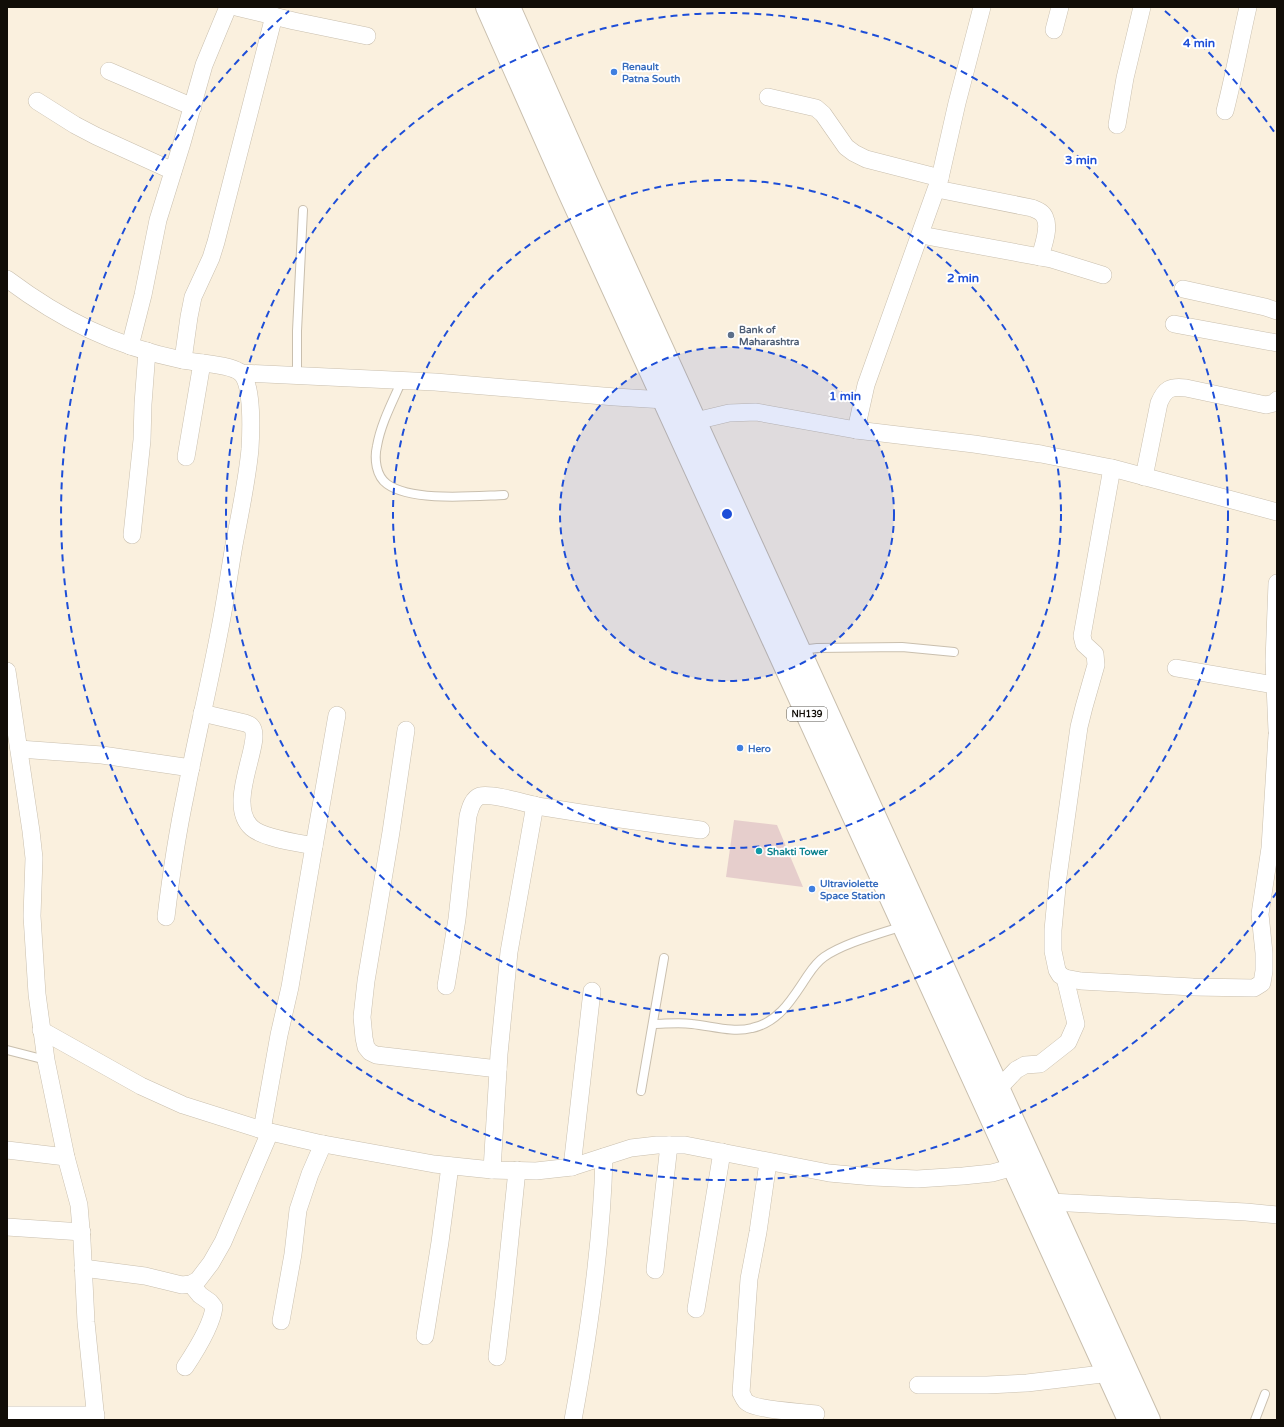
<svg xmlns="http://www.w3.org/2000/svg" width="1284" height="1427" font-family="'Varela Round',sans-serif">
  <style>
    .building { fill: #e6cecc }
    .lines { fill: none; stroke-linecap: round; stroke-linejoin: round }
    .lane-casing { stroke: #c9bfae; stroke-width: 10 }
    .street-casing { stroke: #c9bfae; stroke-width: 18 }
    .highway-casing { stroke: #c9bfae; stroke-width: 24 }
    .lane { stroke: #fff; stroke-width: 8 }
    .street { stroke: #fff; stroke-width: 17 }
    .highway { stroke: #fff; stroke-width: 22 }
    .ring { fill: none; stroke: #1d4ed8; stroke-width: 2; stroke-dasharray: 7 5 }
    .shop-dot { fill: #3f7fe0; stroke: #fff; stroke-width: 1.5 }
    .service-dot { fill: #5c6f8a; stroke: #fff; stroke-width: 1.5 }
    .culture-dot { fill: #0f9aa8; stroke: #fff; stroke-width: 1.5 }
    .labels { text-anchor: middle; stroke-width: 4; stroke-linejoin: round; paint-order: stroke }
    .shield { fill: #fff; stroke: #585651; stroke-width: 1 }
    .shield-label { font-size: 9px; font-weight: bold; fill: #110d07 }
    .shop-label { font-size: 10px; font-weight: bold; fill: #366cbe; stroke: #fff; text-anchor: start }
    .service-label { font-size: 10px; font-weight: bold; fill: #4e5e75; stroke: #fff; text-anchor: start }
    .culture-label { font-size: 10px; font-weight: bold; fill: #0d838f; stroke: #fff; text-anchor: start }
    .centre { fill: #1d4ed8; stroke: #fff; stroke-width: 2 }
    .ring-label { font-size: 12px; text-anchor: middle; font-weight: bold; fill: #1d4ed8; stroke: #fff; stroke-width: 4; stroke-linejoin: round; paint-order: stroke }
  </style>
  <rect width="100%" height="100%" fill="#faf0de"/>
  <path class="building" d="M734,820L777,825L803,887L726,877Z"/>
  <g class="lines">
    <g class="lane-casing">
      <g id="lane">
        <path d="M297,375V331L303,210"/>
        <path d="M402,380C393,401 381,423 377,446C374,459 376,476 387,484C412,502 474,496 504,495"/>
        <path d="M801,650L817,648L902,647L954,652"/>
        <path d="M653,1024C665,1024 679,1022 692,1024C712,1026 733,1033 752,1028C780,1022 793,997 808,975C812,969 817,962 824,957C844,943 879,934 903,926"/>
        <path d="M7,1050L46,1060"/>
        <path d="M641,1091L664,958"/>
        <path d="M1255,1420L1265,1394"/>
      </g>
    </g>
    <g class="street-casing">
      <g id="street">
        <path d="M236,7L294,21L367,36"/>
        <path d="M1054,30L1060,7"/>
        <path d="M109,71L193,107"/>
        <path d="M768,97L816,108L823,114L846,147L854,153L866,159L940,178"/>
        <path d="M37,101L75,125L96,136L173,171"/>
        <path d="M1225,111C1234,76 1240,42 1248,7"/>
        <path d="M1117,125L1125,78L1142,7"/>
        <path d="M937,189L1032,208C1037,210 1043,212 1045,218C1050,228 1043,246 1040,257"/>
        <path d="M921,235L1051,259L1103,275"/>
        <path d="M7,279C62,320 114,346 182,360C196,363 231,364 241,373C253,385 251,432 250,449C247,481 240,513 234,545C229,574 225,604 219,633C209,686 196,739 186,792C177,834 171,875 166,917"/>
        <path d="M1183,289L1265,307L1277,311"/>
        <path d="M1174,324L1277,343"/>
        <path d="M130,346L143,295L158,220L182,143L204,65L228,7"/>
        <path d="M183,360L189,317L193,297L211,258L216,242L274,16"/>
        <path d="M241,373L435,382L615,397L665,400"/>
        <path d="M683,424L729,413L756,412L856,430L974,444L1041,454L1112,468L1277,512"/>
        <path d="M856,430L866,385L940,178L957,103L982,7"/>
        <path d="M186,457L202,363"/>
        <path d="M1112,468L1082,636L1084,644L1095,654L1096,665L1084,707L1079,727L1058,877L1053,930V951L1057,970L1060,975L1065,978L1081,981L1193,987L1254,988L1262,983L1264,971V953L1260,914L1270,848L1277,735"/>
        <path d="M1144,477L1159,403C1165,389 1170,386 1186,388L1266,405L1274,403L1277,400"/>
        <path d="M132,535L142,440L143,404L147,351"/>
        <path d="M1277,583L1274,661L1277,731"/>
        <path d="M1176,668L1274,685"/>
        <path d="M7,671L31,831L34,858L32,916L37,994L46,1060L66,1157L79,1205L82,1241L86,1322L96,1420"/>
        <path d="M202,713L245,723C247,724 249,724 251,726C265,740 224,803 252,828C263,838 299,843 314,846"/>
        <path d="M406,730L391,832L366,981L362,1017L364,1038L366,1047L370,1052L376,1055L498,1069"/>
        <path d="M19,749L102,755L191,768"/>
        <path d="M446,986L457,919L468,816C470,809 472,799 480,796C491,793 525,803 537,806C592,815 646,823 701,830"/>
        <path d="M41,1030L141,1086L183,1105L262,1130L318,1143L434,1164L492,1170L536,1171L572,1167L631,1148L657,1145H685L829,1173L873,1177L917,1179L963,1176L992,1173L1025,1164"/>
        <path d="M999,1088L1016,1070L1025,1065L1040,1064L1068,1042L1076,1024L1065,978"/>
        <path d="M262,1130L279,1035L290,987L313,852L337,715"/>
        <path d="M7,1150L66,1157"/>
        <path d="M768,1162L758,1232L749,1279L741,1393C743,1396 744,1401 748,1403C757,1410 802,1412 816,1414"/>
        <path d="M572,1167L592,991"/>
        <path d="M492,1170L499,1054L509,952L535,805"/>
        <path d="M1050,1202L1246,1212L1277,1215"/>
        <path d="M7,1227L82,1232"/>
        <path d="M83,1268L145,1276L182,1285L191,1284L198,1280L211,1263L223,1242L270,1132"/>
        <path d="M655,1270L669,1145"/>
        <path d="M696,1309L722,1152"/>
        <path d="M281,1321L293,1254L298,1210L310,1174L323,1144"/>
        <path d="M425,1336L440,1242L450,1166"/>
        <path d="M497,1357L504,1298L517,1170"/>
        <path d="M185,1367C195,1352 212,1325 214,1307L210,1302L200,1295L191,1284"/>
        <path d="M918,1385H987L1027,1383L1119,1372"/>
        <path d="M7,1415H96"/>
        <path d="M573,1420C589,1333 602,1245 604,1157"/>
      </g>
    </g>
    <g class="highway-casing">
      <g id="highway">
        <path d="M487,7L568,190L1129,1420"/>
        <path d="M509,7L586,181L1149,1420"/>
      </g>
    </g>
    <use href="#lane" class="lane"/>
    <use href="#street" class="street"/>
    <use href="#highway" class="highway"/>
  </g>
  <circle cx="727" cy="514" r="167" fill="#1d4ed8" fill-opacity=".12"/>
  <g class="ring">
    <circle cx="727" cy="514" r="167"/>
    <circle cx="727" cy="514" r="334"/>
    <circle cx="727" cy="514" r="501"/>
    <path d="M1277 892A667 667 0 1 1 289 11M1165 11A667 667 0 0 1 1277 136"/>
  </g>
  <g class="shop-dot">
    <circle cx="614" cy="72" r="4"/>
    <circle cx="740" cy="748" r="4"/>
    <circle cx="812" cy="889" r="4"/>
  </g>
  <circle class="service-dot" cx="731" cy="335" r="4"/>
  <circle class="culture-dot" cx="759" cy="851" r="4"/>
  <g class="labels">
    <rect class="shield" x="787" y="707" width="40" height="14" rx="3"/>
    <g class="shield-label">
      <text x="807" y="717">NH139</text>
    </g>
    <g class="shop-label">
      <text x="622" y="70">Renault<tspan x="622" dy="12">Patna South</tspan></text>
      <text x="748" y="752">Hero</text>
      <text x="820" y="887">Ultraviolette<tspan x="820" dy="12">Space Station</tspan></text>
    </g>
    <g class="service-label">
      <text x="739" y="333">Bank of<tspan x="739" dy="12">Maharashtra</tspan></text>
    </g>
    <g class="culture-label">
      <text x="767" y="855">Shakti Tower</text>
    </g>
  </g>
  <circle cx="727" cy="514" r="6" class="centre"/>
  <g class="ring-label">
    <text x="1199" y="47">4 min</text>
    <text x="1081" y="164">3 min</text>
    <text x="963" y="282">2 min</text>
    <text x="845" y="400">1 min</text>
  </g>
  <rect width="1284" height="1427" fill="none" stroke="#110d07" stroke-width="16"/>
</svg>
